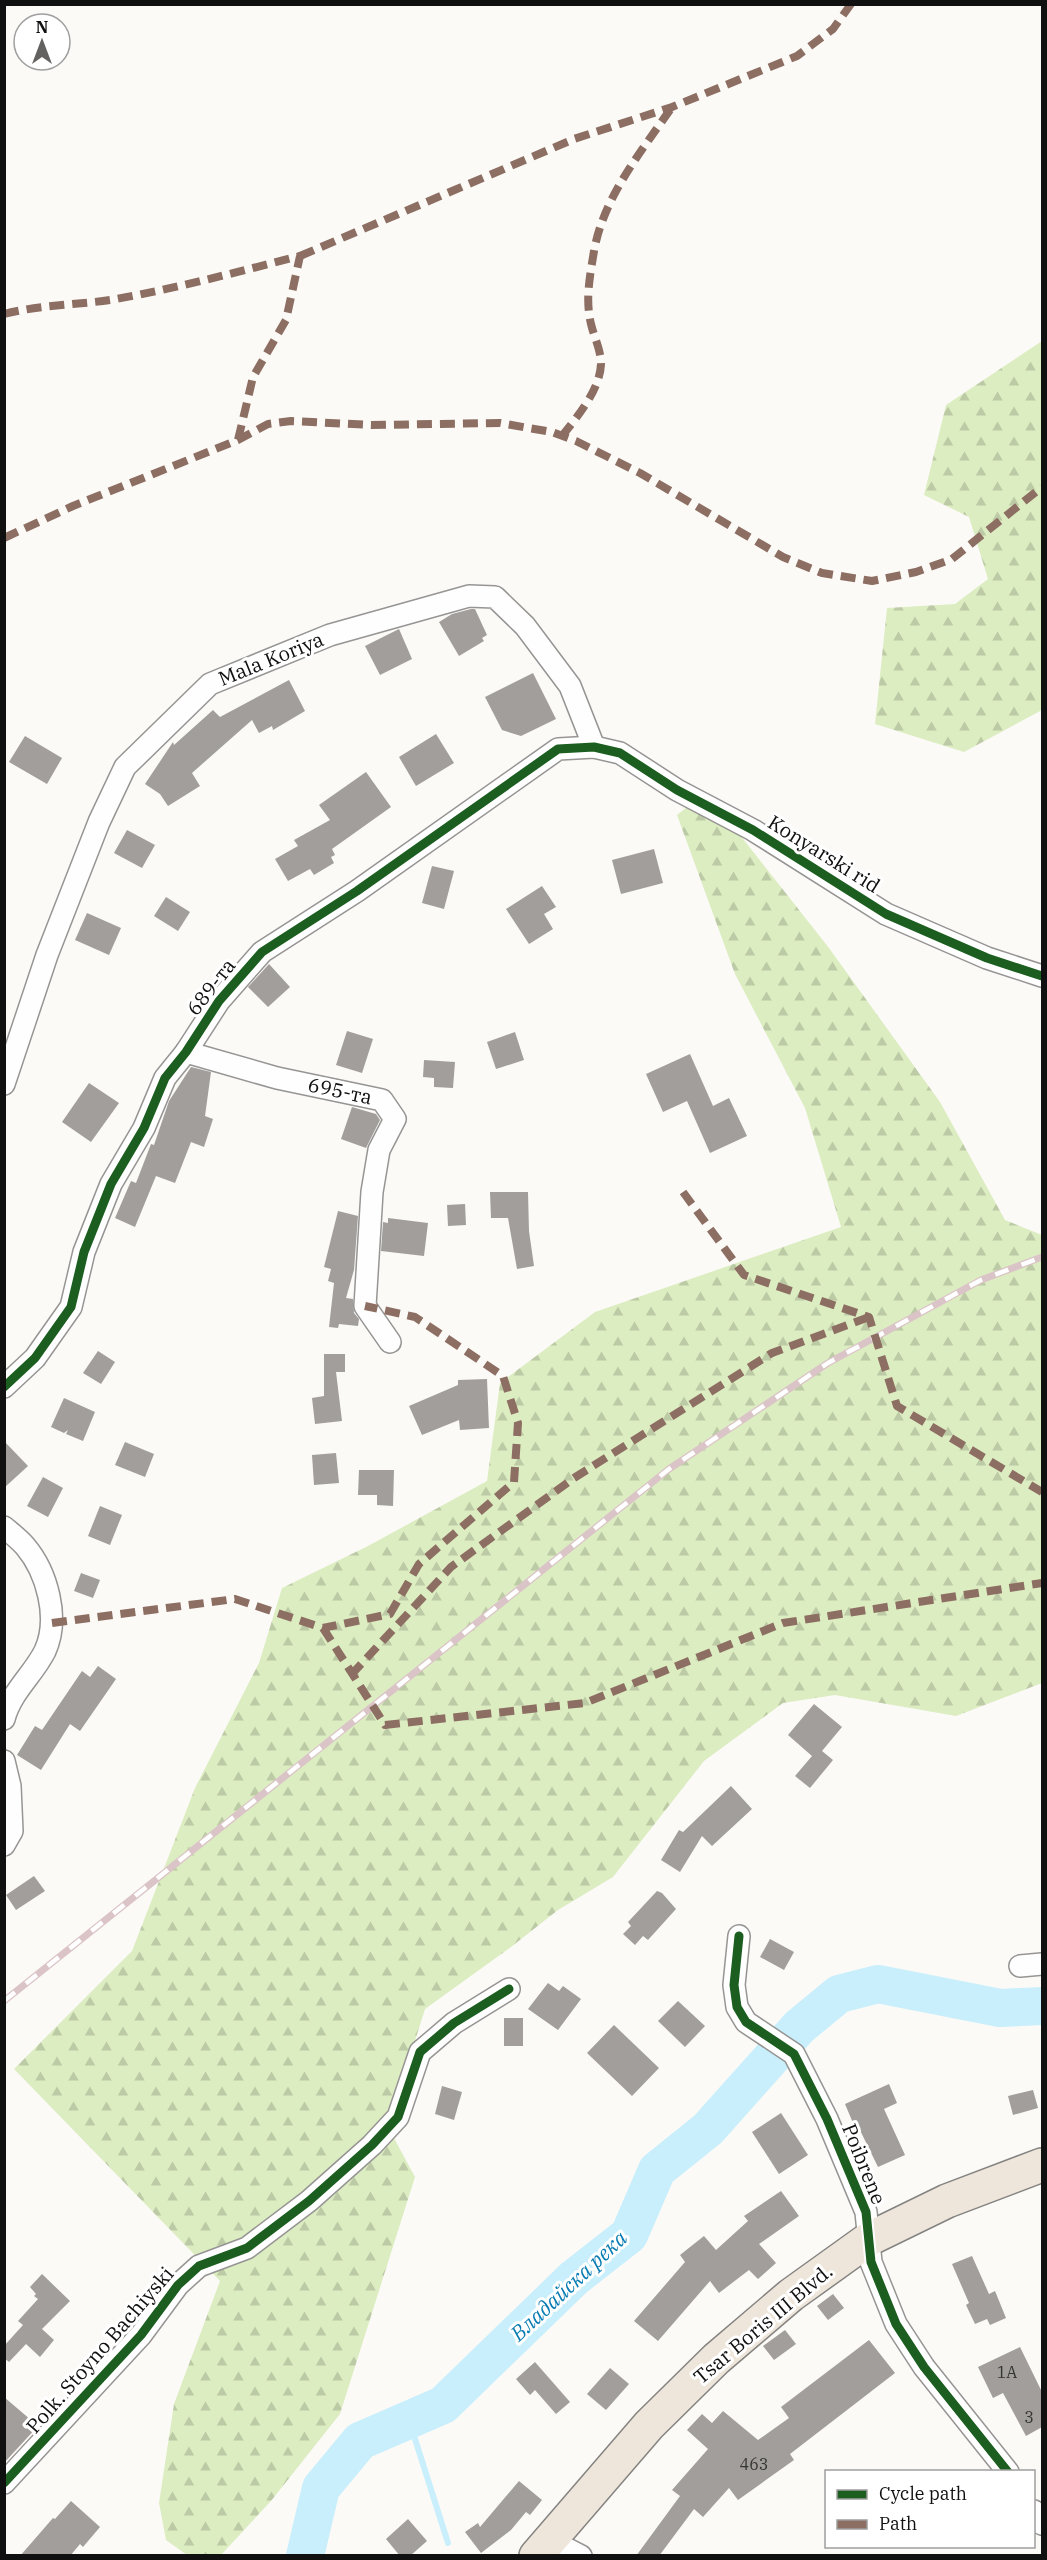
<svg xmlns="http://www.w3.org/2000/svg" width="1047" height="2560" font-family="'IBM Plex Serif',serif">
  <style>
    .forest { fill: url(#forest-firs) }
    .lines { fill: none; stroke-linecap: round; stroke-linejoin: round }
    .stream { stroke: #c8effb; stroke-width: 6 }
    .river { stroke: #c8effb; stroke-width: 38 }
    .building { fill: #a19e9b }
    .minor-casing { stroke: #969594; stroke-width: 24 }
    .primary-casing { stroke: #848381; stroke-width: 36 }
    .minor { stroke: #fffefe; stroke-width: 21 }
    .primary { stroke: #eee6da; stroke-width: 33 }
    .rail-casing { stroke: #dbc4c7; stroke-width: 7 }
    .rail { stroke: #fff; stroke-width: 4.5; stroke-dasharray: 14; stroke-linecap: butt }
    .quiet { stroke: #8d6e63; stroke-width: 8; stroke-dasharray: 15 8; stroke-linecap: butt }
    .cycleway-casing { stroke: #fff; stroke-width: 13 }
    .cycleway { stroke: #1b5e20; stroke-width: 9 }
    .labels { text-anchor: middle; stroke-width: 6; stroke-linejoin: round; paint-order: stroke }
    .number-label { font-size: 16px; fill: #343433 }
    .street-label { font-size: 20px; fill: #101010; stroke: #fff }
    .water-label { font-size: 21px; font-style: italic; fill: #097db3; stroke: #fff }
  </style>
  <defs>
    <pattern id="forest-firs" width="22" height="20" patternUnits="userSpaceOnUse" patternTransform="scale(1.5)"><rect width="22" height="20" fill="#dcedc1"/><path d="M5 1l3.5 6h-7zM16 11l3.5 6h-7z" fill="#bccaa5"/></pattern>
  </defs>
  <rect width="100%" height="100%" fill="#fcfaf7"/>
  <g class="forest">
    <path d="M1042,341V710L964,752L875,724L887,608L955,604L988,579L969,517L924,495L946,405Z"/>
    <path d="M706,792L829,948L940,1102L1005,1220L1042,1235V1683L956,1716L835,1695L783,1703L704,1761L613,1877L558,1910L511,1947L425,2009L388,2127L415,2177L340,2414L271,2501L221,2555H187L166,2540L159,2503L174,2404L220,2281L14,2069L132,1951L195,1788L259,1663L282,1588L368,1546L487,1481L500,1383L595,1312L841,1227L805,1108L735,974L677,815Z"/>
  </g>
  <g class="lines">
    <path class="stream" d="M409,2420L448,2543"/>
    <path class="river" d="M305,2556L321,2488L360,2441L443,2405L574,2278L629,2235L657,2170L708,2129L799,2027L839,1994L878,1984L1000,2008L1042,2006"/>
  </g>
  <g class="building">
    <path d="M471,609H475L487,635L482,638L484,641L459,656L439,622L452,614Z"/>
    <path d="M399,629L412,659L380,675L365,646Z"/>
    <path d="M533,673L556,719L521,736L502,730L485,697Z"/>
    <path d="M289,680L305,711L273,730L272,726L259,733L252,720L192,773L200,786L168,806L160,794L145,784L173,742L174,745L213,710L220,717Z"/>
    <path d="M436,734L454,763L416,786L399,757Z"/>
    <path d="M25,736L62,758L47,784L9,762Z"/>
    <path d="M366,772L391,807L332,849L335,855L331,857L334,863L314,875L310,869L288,881L275,859L298,846L294,840L330,820L319,805Z"/>
    <path d="M127,830L155,845L142,868L114,853Z"/>
    <path d="M654,849L663,883L621,894L612,860Z"/>
    <path d="M432,866L454,871L444,909L422,903Z"/>
    <path d="M542,886L556,907L544,914L553,929L529,944L506,909Z"/>
    <path d="M166,897L190,912L178,931L154,916Z"/>
    <path d="M87,913L121,928L109,955L75,940Z"/>
    <path d="M269,964L290,987L268,1007L248,987Z"/>
    <path d="M347,1031L373,1039L362,1073L336,1065Z"/>
    <path d="M515,1032L524,1060L496,1069L487,1042Z"/>
    <path d="M690,1054L713,1106L729,1098L747,1136L710,1153L687,1101L663,1112L646,1074Z"/>
    <path d="M424,1060L455,1062L453,1088L434,1087V1078L423,1077Z"/>
    <path d="M191,1067L211,1072L205,1116L213,1119L204,1147L191,1142L175,1183L156,1176L135,1227L115,1218L131,1181L136,1183L151,1144L154,1145L169,1101Z"/>
    <path d="M89,1083L119,1103L91,1142L62,1122Z"/>
    <path d="M352,1107L376,1114L380,1120L366,1148L341,1139Z"/>
    <path d="M490,1192H528L529,1231L534,1266L517,1269L508,1218H491Z"/>
    <path d="M465,1204L466,1225L448,1226L447,1205Z"/>
    <path d="M338,1211L358,1216L354,1270L346,1298L353,1299L354,1313L359,1319L358,1326L339,1324L338,1328L329,1327L334,1283L328,1281L331,1269L324,1267Z"/>
    <path d="M388,1218L428,1223L424,1256L381,1251L383,1222L388,1223Z"/>
    <path d="M98,1351L115,1362L101,1384L83,1373Z"/>
    <path d="M324,1354H345V1372H336L342,1421L315,1424L312,1398L324,1396Z"/>
    <path d="M487,1379L489,1428L460,1430L459,1420L422,1435L409,1406L458,1385V1380Z"/>
    <path d="M64,1398L95,1412L83,1441L66,1434L68,1430L64,1433L51,1427Z"/>
    <path d="M4,1441L28,1466L4,1488Z"/>
    <path d="M125,1442L154,1454L145,1477L115,1465Z"/>
    <path d="M336,1453L339,1483L314,1485L312,1455Z"/>
    <path d="M359,1470H394L393,1506L377,1505V1495H358Z"/>
    <path d="M43,1477L63,1488L48,1517L27,1506Z"/>
    <path d="M100,1506L122,1515L110,1545L88,1536Z"/>
    <path d="M81,1573L100,1580L93,1598L74,1591Z"/>
    <path d="M98,1666L116,1679L80,1731L70,1724L41,1770L17,1755L35,1726L42,1730L82,1671L90,1677Z"/>
    <path d="M814,1704L842,1727L822,1751L833,1760L810,1788L795,1776L812,1756L788,1735Z"/>
    <path d="M731,1786L752,1809L712,1846L702,1836L680,1872L661,1860L679,1830L683,1832Z"/>
    <path d="M34,1876L45,1891L16,1910L6,1895Z"/>
    <path d="M657,1891L662,1893L676,1909L648,1940L643,1936L635,1945L623,1934L631,1926L628,1922Z"/>
    <path d="M770,1939L794,1952L784,1970L760,1957Z"/>
    <path d="M548,1983L559,1991L563,1986L581,1999L558,2030L528,2009Z"/>
    <path d="M678,2001L705,2026L685,2047L658,2021Z"/>
    <rect x="504" y="2018" width="19" height="28"/>
    <path d="M614,2025L659,2068L632,2096L587,2053Z"/>
    <path d="M889,2084L897,2103L884,2109L905,2155L878,2167L856,2122L853,2123L845,2104Z"/>
    <path d="M442,2086L462,2092L454,2120L435,2114Z"/>
    <path d="M1033,2090L1038,2108L1013,2115L1008,2096Z"/>
    <path d="M781,2113L808,2155L779,2174L752,2132Z"/>
    <path d="M781,2191L799,2216L759,2244L776,2263L758,2279L749,2270L719,2293L710,2281L658,2341L634,2321L685,2262L680,2255L704,2236L716,2250L748,2221L744,2216Z"/>
    <path d="M972,2256L989,2294L995,2291L1006,2318L990,2325L987,2319L975,2324L966,2305L969,2303L952,2264Z"/>
    <path d="M42,2274L70,2301L42,2329L54,2340L40,2357L26,2344L9,2362L4,2358V2346L23,2325L18,2321L38,2299L34,2296L36,2294L30,2287Z"/>
    <path d="M833,2294L844,2308L828,2320L817,2306Z"/>
    <path d="M785,2330L796,2344L774,2360L763,2346Z"/>
    <path d="M869,2340L895,2373L790,2454L794,2460L738,2500L729,2488L703,2517L694,2509L659,2556H636L680,2496L672,2490L708,2449L687,2430L702,2414L712,2423L723,2411L758,2440L789,2418L781,2407Z"/>
    <path d="M1020,2347L1042,2392V2427L1026,2436L1003,2393L993,2398L978,2367Z"/>
    <path d="M535,2362L570,2402L556,2414L535,2390L530,2395L516,2379Z"/>
    <path d="M610,2368L629,2384L606,2410L587,2394Z"/>
    <path d="M4,2397L38,2426L4,2463Z"/>
    <path d="M519,2481L542,2500L530,2515L526,2512L511,2530L481,2553L465,2532L478,2523L480,2527Z"/>
    <path d="M71,2501L100,2527L83,2547L80,2544L70,2556H20L53,2518L55,2519Z"/>
    <path d="M408,2519L427,2541L410,2556H400L386,2539Z"/>
  </g>
  <g class="lines">
    <g class="minor-casing">
      <g id="minor">
        <path d="M186,1052L277,1078L382,1100L395,1119L379,1150L372,1192L365,1306L390,1342"/>
        <path d="M4,1084L47,955L99,822L125,767L210,684L330,635L469,596L495,597L525,626L570,686L594,747"/>
        <path d="M4,1387L35,1358L71,1307L84,1252L111,1184L144,1128L165,1078L186,1052L219,1001L262,952L357,891L558,749L594,747L620,753L677,790L753,830L886,914L987,958L1042,976"/>
        <path d="M4,1527C11,1533 19,1539 25,1546C47,1572 60,1618 45,1651C33,1675 11,1692 4,1719"/>
        <path d="M4,1761L10,1786L12,1831L4,1845"/>
        <path d="M739,1936L734,1985L737,2007L746,2022L794,2054L827,2119L866,2212L871,2262L896,2324L924,2367L1008,2472"/>
        <path d="M1020,1966L1042,1964"/>
        <path d="M4,2483L141,2335L178,2285L199,2266L247,2248L309,2201L372,2145L398,2117L420,2052L454,2023L509,1989"/>
        <path d="M1034,2511L1042,2524"/>
        <path d="M550,2540L581,2556"/>
      </g>
    </g>
    <g class="primary-casing">
      <path id="primary" d="M536,2556L649,2425L716,2359L791,2295L869,2239L947,2201L1042,2165"/>
    </g>
    <use href="#minor" class="minor"/>
    <use href="#primary" class="primary"/>
    <g class="rail-casing">
      <path id="rail" d="M4,2001L669,1469L828,1363L981,1280L1042,1257"/>
    </g>
    <use href="#rail" class="rail"/>
    <g class="quiet">
      <path d="M300,256L574,139L672,107L797,56L833,29L851,4"/>
      <path d="M4,314C39,305 75,305 110,300C174,289 237,272 300,256L286,320L253,377L238,440"/>
      <path d="M562,436C577,417 600,390 601,364C601,350 594,337 591,324C585,299 590,276 594,251C604,196 641,152 672,107"/>
      <path d="M4,538L73,506L238,440L268,424L291,421L371,425L500,423L552,432L576,441L640,473L783,557L822,573L872,581L916,572L952,559L1042,487"/>
      <path d="M683,1192L744,1275L869,1317L897,1406L1042,1492"/>
      <path d="M52,1623L235,1599L323,1628L390,1614L419,1564L514,1482L518,1423L503,1376L415,1317L365,1306"/>
      <path d="M323,1628L385,1725L585,1703L783,1623L1042,1583"/>
      <path d="M351,1675L451,1567L574,1478L772,1353L869,1317"/>
    </g>
    <g class="cycleway-casing">
      <g id="cycleway">
        <path d="M4,1387L35,1358L71,1307L84,1252L111,1184L144,1128L165,1078L186,1052L219,1001L262,952L357,891L558,749L594,747L620,753L677,790L753,830L886,914L987,958L1042,976"/>
        <path d="M739,1936L734,1985L737,2007L746,2022L794,2054L827,2119L866,2212L871,2262L896,2324L924,2367L1008,2472"/>
        <path d="M4,2483L141,2335L178,2285L199,2266L247,2248L309,2201L372,2145L398,2117L420,2052L454,2023L509,1989"/>
      </g>
    </g>
    <use href="#cycleway" class="cycleway"/>
  </g>
  <g class="labels">
    <g class="number-label">
      <text x="1007" y="2378">1А</text>
      <text x="1029" y="2423">3</text>
      <text x="754" y="2470">463</text>
    </g>
    <g class="street-label">
      <text transform="translate(271 659) rotate(-22)" y="7">Mala Koriya</text>
      <text transform="translate(824 854) rotate(32)" y="7">Konyarski rid</text>
      <text transform="translate(211 987) rotate(-52)" y="7">689-та</text>
      <text transform="translate(340 1091) rotate(12)" y="7">695-та</text>
      <text transform="translate(864 2164) rotate(68)" y="7">Poibrene</text>
      <text transform="translate(763 2324) rotate(-40)" y="7">Tsar Boris III Blvd.</text>
      <text transform="translate(100 2350) rotate(-49)" y="7">Polk. Stoyno Bachiyski</text>
    </g>
    <g class="water-label">
      <text transform="translate(569 2286) rotate(-43)" y="7">Владайска река</text>
    </g>
  </g>
  <rect width="1047" height="2560" fill="none" stroke="#101010" stroke-width="12"/>
  <rect x="825" y="2470" width="210" height="78" fill="#ffffff" stroke="#9f9f9f" stroke-width="1.5"/>
  <rect x="837" y="2490" width="30" height="9" fill="#1b5e20" stroke="#9f9f9f" stroke-width="1.5"/>
  <text x="879" y="2500" font-size="18" fill="#101010">Cycle path</text>
  <rect x="837" y="2520" width="30" height="9" fill="#8d6e63" stroke="#9f9f9f" stroke-width="1.5"/>
  <text x="879" y="2530" font-size="18" fill="#101010">Path</text>
  <g transform="translate(42 42)"><circle r="28" fill="#ffffff" stroke="#9f9f9f" stroke-width="1.5"/>
  <path d="M0-4.5L10 22L0 15L-10 22Z" fill="#636261"/>
  <text y="-9" font-size="16" font-weight="bold" text-anchor="middle" fill="#101010">N</text>
  </g>
</svg>
